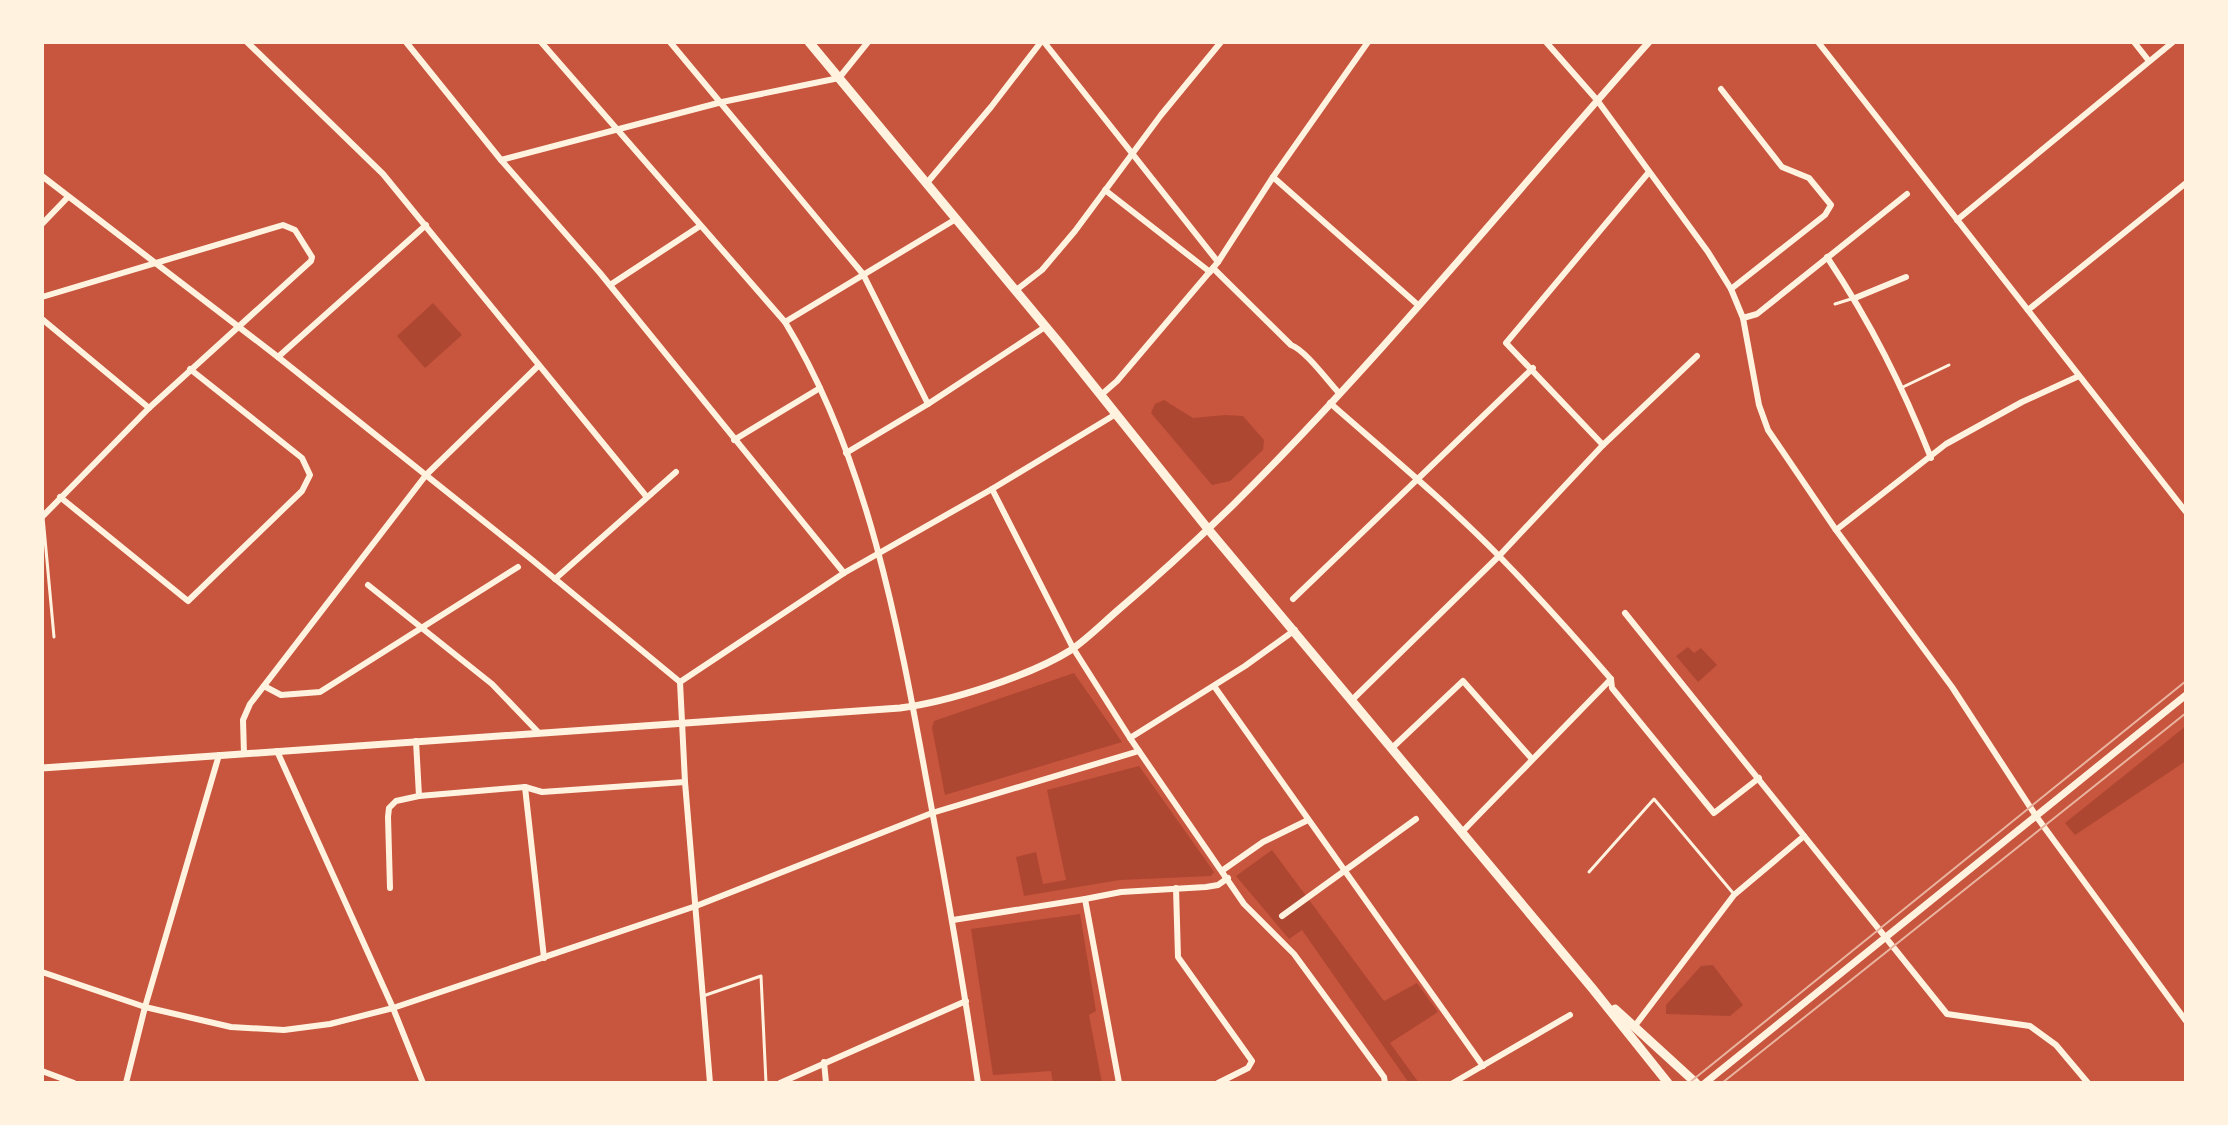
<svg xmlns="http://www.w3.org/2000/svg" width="2228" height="1125" font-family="Montserrat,sans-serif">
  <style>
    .green { fill: #ae4732 }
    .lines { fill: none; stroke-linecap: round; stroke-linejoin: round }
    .service { stroke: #fff3e0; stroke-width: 3 }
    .minor { stroke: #fff3e0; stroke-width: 6 }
    .tertiary { stroke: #fff3e0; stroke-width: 7 }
    .primary { stroke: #fff3e0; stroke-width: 9 }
    .tram { stroke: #e9b49f; stroke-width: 2 }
  </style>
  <rect width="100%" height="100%" fill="#c8553d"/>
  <g class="green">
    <path d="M433,303L462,335L425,368L397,336Z"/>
    <path d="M1164,400L1193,418L1225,415L1243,416L1264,440L1263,450L1230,481L1212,485L1151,413L1155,404Z"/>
    <path d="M1688,647L1694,653L1701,648L1717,665L1698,682L1676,656Z"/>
    <path d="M1074,673L1122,742L945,795L932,728L934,721Z"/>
    <path d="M2186,726V761L2075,835L2065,823Z"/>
    <path d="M1139,766L1214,872L1211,876L1120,880L1024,896L1016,857L1036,852L1043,884L1066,880L1047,790Z"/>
    <path d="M1272,850L1384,1001L1417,983L1438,1012L1390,1043L1419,1083H1409L1302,930L1289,939L1236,876Z"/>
    <path d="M1080,914L1096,1011L1089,1015L1102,1083H1053L1051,1071L993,1075L971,929Z"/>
    <path d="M1713,965L1743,1005L1730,1016L1666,1014V1005L1701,966Z"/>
  </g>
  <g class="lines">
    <g class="service">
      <path d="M1835,304L1851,299"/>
      <path d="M1903,387L1949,365"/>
      <path d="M43,517L54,637"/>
      <path d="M1589,872L1654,799L1733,893"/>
      <path d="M703,996L761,976L766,1083"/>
    </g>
    <g class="minor">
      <path d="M247,42L383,174L646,496"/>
      <path d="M406,42L501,160L600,273L844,573"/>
      <path d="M541,42L785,322C867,457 898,625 926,778C945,879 963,981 978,1083"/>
      <path d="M670,42L863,274L928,404"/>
      <path d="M1044,42L1218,262"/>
      <path d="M1546,42L1597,100L1708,252L1731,289L1743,318L1759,405L1768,430L1836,530L1952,687L2036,816L2186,1021"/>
      <path d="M1818,42L2186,512"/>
      <path d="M2134,42L2149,61"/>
      <path d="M1721,89L1782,167L1809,178L1831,205L1825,215L1731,289"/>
      <path d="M501,160L722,102L839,78L868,42"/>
      <path d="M42,176L278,357L531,559L680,682L685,782L710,1083"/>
      <path d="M1273,177L1418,305"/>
      <path d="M926,184L991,107L1041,42"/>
      <path d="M1105,190L1210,272"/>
      <path d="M1957,220L2173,42"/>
      <path d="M42,224L67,198"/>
      <path d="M1827,257C1871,323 1902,385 1931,458"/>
      <path d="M1213,268L1291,345C1305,350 1327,380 1339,393"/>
      <path d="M610,285L700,226"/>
      <path d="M1015,291L1042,270L1075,231L1161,115L1221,42"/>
      <path d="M42,297L283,225L295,230L312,257L311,261L149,408L42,517"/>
      <path d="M1855,298L1906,277"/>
      <path d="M2028,310L2186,183"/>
      <path d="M1743,318L1757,314L1907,194"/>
      <path d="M42,319L149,408"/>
      <path d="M785,322L956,219"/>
      <path d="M278,357L426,225"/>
      <path d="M1101,395L1117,381L1218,262L1273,177L1368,42"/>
      <path d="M1330,403C1387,453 1446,502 1499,556C1538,596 1575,637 1611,679L1612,688L1714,813L1759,778"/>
      <path d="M734,440L820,388"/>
      <path d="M1603,445L1506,343L1649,172"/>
      <path d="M846,453L928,404L1045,327"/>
      <path d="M992,489L1073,648L1130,738L1244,904L1294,954L1384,1077L1385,1083"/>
      <path d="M60,497L188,601L302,491L310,475L302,458L190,369"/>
      <path d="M1836,530L1946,444L2022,402L2079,376"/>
      <path d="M555,579L676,472"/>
      <path d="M368,585L492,684L539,733"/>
      <path d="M1293,599L1533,368"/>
      <path d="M1625,613L1947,1014L2030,1026L2056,1045L2088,1083"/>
      <path d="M680,682L844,573L992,489L1116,414"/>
      <path d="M264,686L281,695L320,692L518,567"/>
      <path d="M1214,686L1483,1066"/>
      <path d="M1352,700L1499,556L1603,445L1697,356"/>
      <path d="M1130,738L1245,666L1295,630"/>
      <path d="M416,741L419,796"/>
      <path d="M1392,748L1463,681L1532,759"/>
      <path d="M277,751L393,1008L423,1083"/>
      <path d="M244,754L243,720L250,704L426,475L538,366"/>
      <path d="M525,787L544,958"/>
      <path d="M1462,832L1611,679"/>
      <path d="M1223,870L1263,842L1308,820"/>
      <path d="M390,888L388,817L389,808L396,801L419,796L525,787L542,792L685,782"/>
      <path d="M1176,888L1178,957L1252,1061L1248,1068L1218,1083"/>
      <path d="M1282,916L1416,819"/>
      <path d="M953,920L1085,899"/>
      <path d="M42,972L145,1007L231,1027L284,1030L330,1024L393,1008L696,906L932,813L1139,751"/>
      <path d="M1634,1027L1734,895L1804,836"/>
      <path d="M824,1062L826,1083"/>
      <path d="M42,1071L74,1083"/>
      <path d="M126,1083L145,1007L219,755"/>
      <path d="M780,1083L966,1001"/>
      <path d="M1119,1083L1085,899L1121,892L1206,887L1218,885L1228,878"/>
      <path d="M1453,1083L1570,1015"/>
    </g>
    <g class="tertiary">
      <path d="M42,768L900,708C948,702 1030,676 1071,650C1087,639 1102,624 1117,611C1157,577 1196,541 1233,505C1380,359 1511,197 1649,42"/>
      <path d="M1705,1083L2186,695"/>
    </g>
    <g class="primary">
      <path d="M809,42L1060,344L1208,529L1592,988L1668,1083"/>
      <path d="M1615,1009L1696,1083"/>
    </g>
    <g class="tram">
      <path d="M1689,1083L2186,681"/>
      <path d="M1722,1083L2186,713"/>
    </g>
  </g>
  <rect width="2228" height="1125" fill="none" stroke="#fff3e0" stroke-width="88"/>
</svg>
